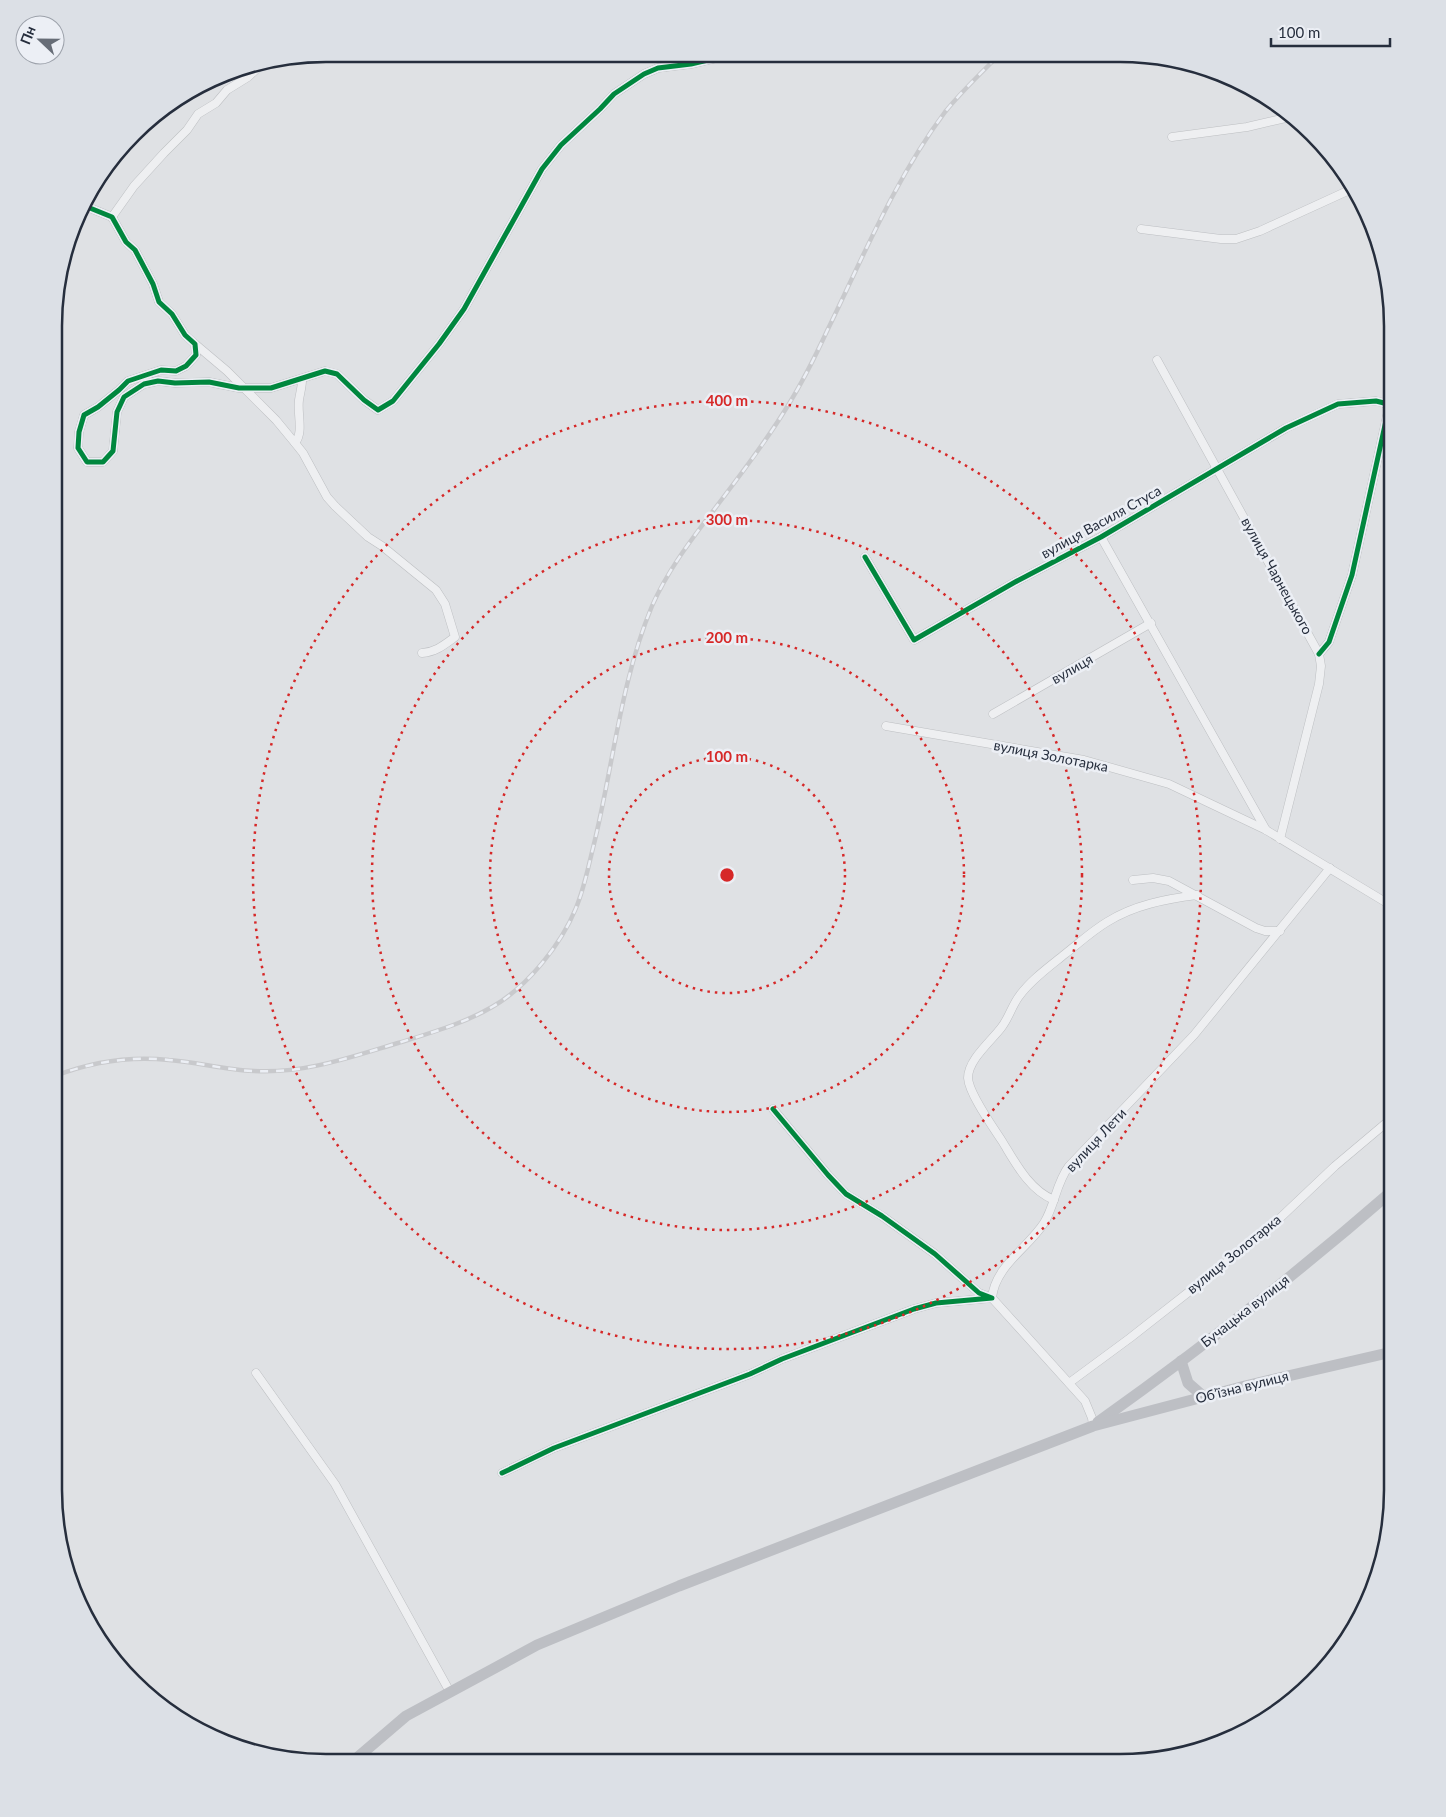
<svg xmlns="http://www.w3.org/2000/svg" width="1446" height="1817" font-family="Lato,sans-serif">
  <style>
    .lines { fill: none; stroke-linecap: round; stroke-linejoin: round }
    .street-casing { stroke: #bdbfc2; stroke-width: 9 }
    .street { stroke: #eeeff1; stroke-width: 8 }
    .secondary { stroke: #bdbfc4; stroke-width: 11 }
    .rail-casing { stroke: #c8c9cc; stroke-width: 4.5 }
    .rail { stroke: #eceff5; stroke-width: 2.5; stroke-dasharray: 8; stroke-linecap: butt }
    .cycleway-casing { stroke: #eceff5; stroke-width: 8 }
    .cycleway { stroke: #00873e; stroke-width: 5 }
    .ring { fill: none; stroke: #d62828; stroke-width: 2.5; stroke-dasharray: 2.5 5 }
    .labels { text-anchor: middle; stroke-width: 5; stroke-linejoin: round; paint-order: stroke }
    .street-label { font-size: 14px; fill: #262e3d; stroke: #eceff5 }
    .rim { fill: none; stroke: #262e3d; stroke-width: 2.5 }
    .centre { fill: #d62828; stroke: #eceff5; stroke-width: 2.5 }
    .ring-label { font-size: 15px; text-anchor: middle; font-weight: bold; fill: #d62828; stroke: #eceff5; stroke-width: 5; stroke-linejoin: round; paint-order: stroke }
  </style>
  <rect width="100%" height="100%" fill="#dfe1e4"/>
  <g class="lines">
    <g class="street-casing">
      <g id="street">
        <path d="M1172,137L1247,127L1290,117"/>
        <path d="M86,204L94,192L89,194"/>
        <path d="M85,206L112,217L126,242L135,250L153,284L159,302L172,314L185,335L195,344L196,355L186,366L176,371L161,370L128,381L119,390L98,407L84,415L79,432L78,448L87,462H103L113,451L117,412L124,397L144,384L158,381L175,383L209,382L239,388H271L325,371L337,374L364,400L378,410L393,401L439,344L464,309L542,169L561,145L600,109L614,94L644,74L658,68L691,64L729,55"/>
        <path d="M112,217L134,186L164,153L187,130L198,114L216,103L227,90L248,77L261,65"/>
        <path d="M1141,229L1221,239H1236L1260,231L1354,188"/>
        <path d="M195,344L227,371L276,420L295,443C304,432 297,414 299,400C300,393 302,387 302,380"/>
        <path d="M1157,360L1319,654L1321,666L1319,684L1280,839"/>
        <path d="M295,443L303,453L327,497L335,506L368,537L382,546L436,590L445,604L455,637C444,645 436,652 422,653"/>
        <path d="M1101,537L1266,830"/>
        <path d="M865,557L914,640L1017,581L1101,537L1286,428L1338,404L1376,401L1384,403L1389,407L1352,575L1329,642L1319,654"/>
        <path d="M993,714L1151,623"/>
        <path d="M886,726L1084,760L1169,784L1266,830L1392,906"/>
        <path d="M1133,880L1153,878L1169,881L1256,928L1265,931H1280"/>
        <path d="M1054,1200C1029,1190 1015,1162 1002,1141C993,1127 969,1094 968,1078C968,1060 991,1041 1001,1028C1009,1018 1012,1005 1020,995C1032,979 1049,967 1065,954C1079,943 1092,931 1107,922C1134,905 1166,899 1197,895"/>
        <path d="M256,1373L335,1484L450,1692"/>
        <path d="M1069,1383L1130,1338L1232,1258L1280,1218L1335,1166L1392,1118"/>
        <path d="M1093,1426L1092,1418L1085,1401L992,1298C995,1266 1028,1248 1044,1223C1055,1205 1056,1183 1069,1166L1194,1035L1330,868"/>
        <path d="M502,1473L554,1448L750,1374L782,1359L914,1309L936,1303L992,1298L979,1293L935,1254L882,1216L846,1194L828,1175L773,1109"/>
      </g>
    </g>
    <use href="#street" class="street"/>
    <g class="secondary">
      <path d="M1181,1361L1188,1383L1204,1397"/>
      <path d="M1098,1422C1199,1350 1298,1273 1392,1191"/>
      <path d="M351,1763L406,1716L537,1645L679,1586L1093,1426L1245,1386L1392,1352"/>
    </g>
    <g class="rail-casing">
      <path id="rail" d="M55,1076C91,1062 130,1056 169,1060C197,1062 225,1070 254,1071C304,1074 351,1057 398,1043C430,1033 463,1024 492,1007C527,987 561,945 576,908C584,889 588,868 593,848C613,768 620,683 652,606C667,572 688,544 710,515C737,479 764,445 787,407C802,383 815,357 827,331C863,257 895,179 945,112C961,92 980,74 998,56"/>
    </g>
    <use href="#rail" class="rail"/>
    <g class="cycleway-casing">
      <g id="cycleway">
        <path d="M85,206L112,217L126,242L135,250L153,284L159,302L172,314L185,335L195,344L196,355L186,366L176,371L161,370L128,381L119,390L98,407L84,415L79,432L78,448L87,462H103L113,451L117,412L124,397L144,384L158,381L175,383L209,382L239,388H271L325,371L337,374L364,400L378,410L393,401L439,344L464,309L542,169L561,145L600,109L614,94L644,74L658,68L691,64L729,55"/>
        <path d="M865,557L914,640L1017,581L1101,537L1286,428L1338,404L1376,401L1384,403L1389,407L1352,575L1329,642L1319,654"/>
        <path d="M502,1473L554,1448L750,1374L782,1359L914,1309L936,1303L992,1298L979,1293L935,1254L882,1216L846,1194L828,1175L773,1109"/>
      </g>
    </g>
    <use href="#cycleway" class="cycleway"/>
  </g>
  <g class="ring">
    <circle cx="727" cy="875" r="118"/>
    <circle cx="727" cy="875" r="237"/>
    <circle cx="727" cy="875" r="355"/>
    <circle cx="727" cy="875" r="474"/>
  </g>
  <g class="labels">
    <g class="street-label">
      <text transform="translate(1101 522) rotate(-29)" y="5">вулиця Василя Стуса</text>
      <text transform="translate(1277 576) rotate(61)" y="5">вулиця Чарнецького</text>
      <text transform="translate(1072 669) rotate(-30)" y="5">вулиця</text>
      <text transform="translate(1051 756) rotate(11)" y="5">вулиця Золотарка</text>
      <text transform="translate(1096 1140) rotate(-47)" y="5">вулиця Лети</text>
      <text transform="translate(1234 1254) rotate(-39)" y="5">вулиця Золотарка</text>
      <text transform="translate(1245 1311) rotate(-38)" y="5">Бучацька вулиця</text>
      <text transform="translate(1242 1387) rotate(-14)" y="5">Обʼїзна вулиця</text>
    </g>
  </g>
  <path d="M0 0H1446V1817H0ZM326 62H1120A264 264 0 0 1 1384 326V1490A264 264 0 0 1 1120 1754H326A264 264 0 0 1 62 1490V326A264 264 0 0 1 326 62Z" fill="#dce0e6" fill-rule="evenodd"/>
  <path class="rim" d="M326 62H1120A264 264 0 0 1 1384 326V1490A264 264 0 0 1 1120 1754H326A264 264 0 0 1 62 1490V326A264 264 0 0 1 326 62Z"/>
  <circle cx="727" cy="875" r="8" class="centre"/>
  <g class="ring-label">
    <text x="727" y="406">400 m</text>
    <text x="727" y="525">300 m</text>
    <text x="727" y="643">200 m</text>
    <text x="727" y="762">100 m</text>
  </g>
  <g transform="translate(40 40) rotate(292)"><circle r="24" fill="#eceff5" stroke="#9da2ab"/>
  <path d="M0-4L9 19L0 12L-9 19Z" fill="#676d77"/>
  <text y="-8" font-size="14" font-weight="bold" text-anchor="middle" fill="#262e3d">Пн</text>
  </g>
  <path d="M1271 38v8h119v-8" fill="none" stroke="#262e3d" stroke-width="2.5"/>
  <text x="1278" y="38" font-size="15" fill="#262e3d" stroke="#eceff5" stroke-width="4" paint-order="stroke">100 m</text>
</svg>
